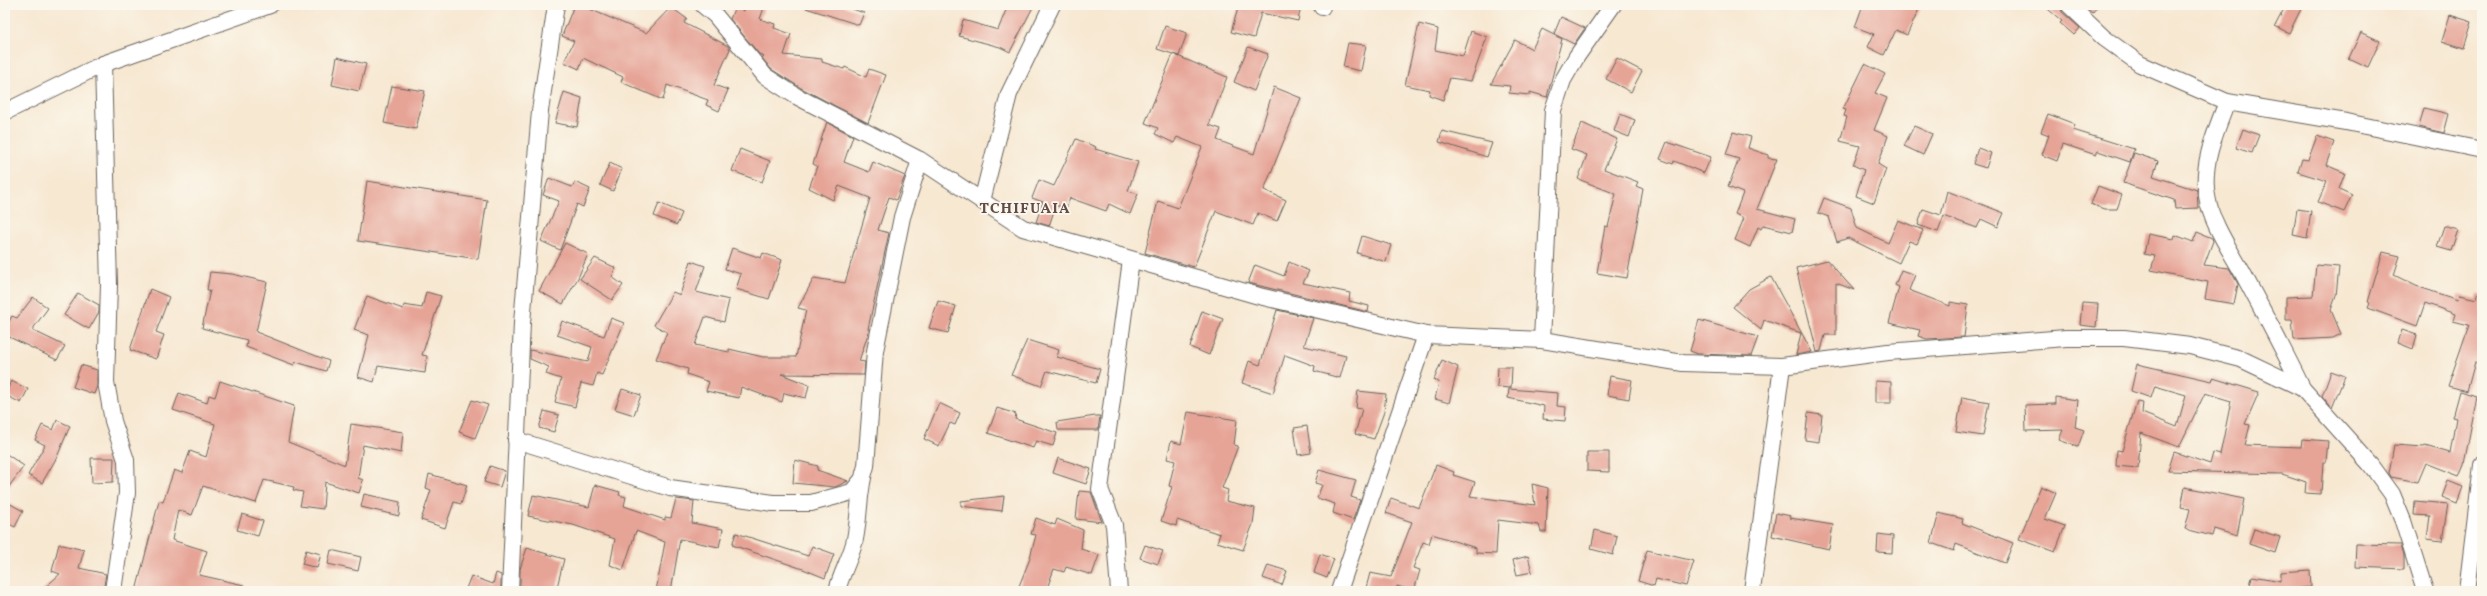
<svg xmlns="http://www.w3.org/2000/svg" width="2487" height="596" font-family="Vollkorn,serif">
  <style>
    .building { fill: #e6a497 }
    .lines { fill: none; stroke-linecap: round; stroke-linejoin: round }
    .street-casing { stroke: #69635c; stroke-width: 18 }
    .street { stroke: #fff; stroke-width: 16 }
    .labels { text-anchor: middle; stroke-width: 3.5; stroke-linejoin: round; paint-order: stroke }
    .district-label { font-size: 15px; font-weight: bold; letter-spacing: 1px; fill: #634c47; stroke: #fbf7ec }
  </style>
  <rect width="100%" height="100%" fill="#fbf7ec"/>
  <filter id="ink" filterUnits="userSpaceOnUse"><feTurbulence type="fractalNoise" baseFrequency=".025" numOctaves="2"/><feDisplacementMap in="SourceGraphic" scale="8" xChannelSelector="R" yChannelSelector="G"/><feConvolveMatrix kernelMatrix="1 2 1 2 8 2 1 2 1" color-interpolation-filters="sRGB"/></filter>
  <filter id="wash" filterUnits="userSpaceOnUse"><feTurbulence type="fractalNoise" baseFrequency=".012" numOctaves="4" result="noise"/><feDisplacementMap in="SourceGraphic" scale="16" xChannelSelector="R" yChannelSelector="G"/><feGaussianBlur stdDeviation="0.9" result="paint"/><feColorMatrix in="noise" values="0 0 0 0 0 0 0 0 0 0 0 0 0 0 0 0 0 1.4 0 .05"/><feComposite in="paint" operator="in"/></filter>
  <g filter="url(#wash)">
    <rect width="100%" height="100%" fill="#f7e8d2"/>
    <g id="blocks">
      <g class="building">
        <path d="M574,5H580L646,33L671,7L687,19L684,23L728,46L730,49L714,85L728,90L719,111L706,105L708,100L667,85L663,100L621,82L623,77L583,58L579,69L564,62L574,41L562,36Z"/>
        <path d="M746,5H765L760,19L775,24L774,28L791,34L784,55L822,59V62L844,69L845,67L866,77L869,69L886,75L868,123L801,88L771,69L762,58L764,56L759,54L730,19L735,7L744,11Z"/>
        <path d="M806,5H841L864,13L859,25L806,8Z"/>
        <path d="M1008,5H1034L1010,52L1000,47L959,36L963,20L998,30Z"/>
        <path d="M1239,5L1255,8V5H1301L1298,21L1261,13L1254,38L1231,32Z"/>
        <path d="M1863,5H1921L1907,35L1896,30L1884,55L1868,47L1874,34L1855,27Z"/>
        <path d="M2043,5H2060L2062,12L2080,28L2074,35L2060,23L2062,21Z"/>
        <path d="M2083,5H2099L2092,13Z"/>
        <path d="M2286,5H2303L2289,33L2275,26Z"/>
        <path d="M2450,15L2472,22L2464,48L2442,41Z"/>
        <path d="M1561,17L1585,28L1574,44L1554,34Z"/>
        <path d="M1419,24L1438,29L1435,50L1463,56L1471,31L1487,37L1471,81L1450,78L1443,100L1429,95L1430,90L1405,85Z"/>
        <path d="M1165,26L1187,33L1179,56L1157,49Z"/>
        <path d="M1542,29L1562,39L1547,97L1530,92V95L1509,93L1510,86L1491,84L1515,40L1532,49Z"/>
        <path d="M2361,32L2380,41L2368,67L2349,58Z"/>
        <path d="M1348,43L1366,45L1361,71L1343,67Z"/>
        <path d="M1248,47L1268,54L1254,91L1234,82Z"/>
        <path d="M1173,54L1227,77L1209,125L1221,129L1217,140L1254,154L1274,87L1301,98L1264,190L1286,200L1277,221L1258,213L1253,225L1216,211L1194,267L1145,253L1158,201L1178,208L1202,147L1177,137L1174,143L1155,134L1158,128L1145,123Z"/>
        <path d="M337,57L366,64L359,91L332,85Z"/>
        <path d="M1617,58L1642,71L1631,92L1606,79Z"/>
        <path d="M1865,64L1885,74L1875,93L1887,98L1874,130L1888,136L1878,164L1886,169L1874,203L1856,196L1864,170L1853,165L1860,146L1840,141L1847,117L1844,116L1846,110L1843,109Z"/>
        <path d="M392,86L425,91L416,129L384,123Z"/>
        <path d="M564,92L582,98L577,127L555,123Z"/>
        <path d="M2424,108L2449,114L2444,133L2419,127Z"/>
        <path d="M1620,114L1635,120L1629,137L1614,131Z"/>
        <path d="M2048,114L2072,123L2075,125L2073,130L2134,149L2130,162L2098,151L2096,155L2063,144L2057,161L2042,155L2049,135L2041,132Z"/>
        <path d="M827,122L853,136L844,162L869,172L873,162L905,176L896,200L889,197L878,230L889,233L868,329L869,331L859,361L865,362L864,375L781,374L809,385L806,398L784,393L782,402L741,387L739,398L706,391L709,382L687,374L688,369L656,359L667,332L654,325L673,292L680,295L691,261L705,266L696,292L729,300L724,322L705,317L695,345L729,352V349L763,357H796L806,310L798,308L814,278L845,283L870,198L839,186L833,200L809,188L817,166L813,164Z"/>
        <path d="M1582,123L1617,139L1604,169L1638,182L1636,186L1643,189L1627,278L1597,273L1605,226L1608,227L1616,194L1578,179L1587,155L1571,149Z"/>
        <path d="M1914,126L1932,134L1923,155L1904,146Z"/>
        <path d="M2243,129L2259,135L2252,153L2236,148Z"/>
        <path d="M1442,131L1492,143L1487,157L1439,142Z"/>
        <path d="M1733,132L1751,137L1748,148L1768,155V158L1777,159L1757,209L1795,219L1792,232L1763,225L1761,229L1758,227L1750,247L1735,240L1744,218L1735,214L1743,193L1728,187L1739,159L1726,155Z"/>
        <path d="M2317,136L2334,142L2326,165L2345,173L2339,189L2352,195L2344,212L2318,202L2327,181L2298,172L2302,159L2308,160Z"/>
        <path d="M1076,139L1096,147L1095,149L1138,162L1128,191L1138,194L1130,214L1109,204L1106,211L1070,198L1066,209L1056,205L1049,226L1036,222L1043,202L1032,198L1039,180L1054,186Z"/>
        <path d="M1667,142L1711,157L1704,173L1674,161L1673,164L1660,159Z"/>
        <path d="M1978,148L1991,153L1986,168L1973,164Z"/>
        <path d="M740,149L770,161L762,182L732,171Z"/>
        <path d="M2134,153L2158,161L2153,176L2197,190L2198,208L2175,209L2174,200L2123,183Z"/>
        <path d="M610,163L622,169L613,191L600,185Z"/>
        <path d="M549,178L572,187L575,182L590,189L583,207L577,204L560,250L541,241L559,201L543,195Z"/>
        <path d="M367,181L487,200L478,259L358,241Z"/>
        <path d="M2098,186L2122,195L2117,209H2104L2091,204Z"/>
        <path d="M1947,191L2004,213L1998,227L1981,219L1977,228L1944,216L1938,232L1918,225L1923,209L1941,215Z"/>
        <path d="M1824,198L1851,208L1857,228L1888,243L1898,220L1923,230L1917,244L1909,241L1899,263L1848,238L1837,242L1829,217L1818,213Z"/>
        <path d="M659,203L682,213L677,225L654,216Z"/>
        <path d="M2297,209L2311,211L2307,238L2293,235Z"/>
        <path d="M2444,226L2458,230L2451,251L2437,247Z"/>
        <path d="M2197,232L2212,238L2213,241L2204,265L2229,268L2238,284L2234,304L2205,299L2208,282L2151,270L2155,256L2144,254L2148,234L2174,239L2175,235L2193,242Z"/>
        <path d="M1362,236L1391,245L1386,262L1357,253Z"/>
        <path d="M565,243L588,254L578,278L563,304L539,291Z"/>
        <path d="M732,248L761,258L763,253L782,260L769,299L736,289L741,274L725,269Z"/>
        <path d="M2383,252L2400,256L2394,275L2416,286L2458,300L2459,295L2477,299L2478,294H2482V364L2475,362L2467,391L2448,386L2469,325L2453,321L2455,314L2425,303L2417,326L2368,308L2370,303L2368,302Z"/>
        <path d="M595,258L616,268L612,277L623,285L612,300L580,279Z"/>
        <path d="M1827,260L1854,290L1836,283V335H1825L1821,351L1817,352L1796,268Z"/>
        <path d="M1289,262L1309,271L1303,283L1350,293L1349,301L1369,306L1368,312L1248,283L1255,265L1284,276Z"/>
        <path d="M2316,265L2339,267L2336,296L2331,310L2341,334L2333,338L2294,340L2292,320H2286V297L2313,296Z"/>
        <path d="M1901,270L1915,275L1909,290L1950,306V302L1968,305L1964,337L1927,339L1918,336L1920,330L1889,323L1899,287L1895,285Z"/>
        <path d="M210,272L232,274L267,282L256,332L329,361L326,371L296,362L294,365L246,347L247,340L202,328L210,290H207Z"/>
        <path d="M1771,277L1801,332L1812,352L1796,355L1801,333L1764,320L1761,330L1733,307L1749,289Z"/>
        <path d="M150,289L169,297L156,332L164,335L156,359L130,350Z"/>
        <path d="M426,292L441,296L422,355L427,356L425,373L378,366L374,382L358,377L369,335L354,330L367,296L403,309L404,305L422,308Z"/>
        <path d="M78,293L99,305V312L89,329L64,315Z"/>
        <path d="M33,297L48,308L32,330L65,346L57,360L5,335V329L12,316L17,318Z"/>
        <path d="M938,301L956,306L948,333L929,328Z"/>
        <path d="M2082,303L2098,304L2096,327L2080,325Z"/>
        <path d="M1277,310L1313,318L1304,346L1346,356L1340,378L1314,371L1315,366L1285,355L1273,393L1242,383L1249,361L1260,365Z"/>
        <path d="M1202,311L1223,319L1209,355L1190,347Z"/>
        <path d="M611,318L624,323L602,375L597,373L593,386L581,383L575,407L555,402L561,379L546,374L549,367L530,359V350L588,362L592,347L557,335L562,321L604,336Z"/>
        <path d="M1699,320L1758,337L1751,356L1698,354L1690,351Z"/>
        <path d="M2402,330L2417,335L2413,349L2398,343Z"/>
        <path d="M1027,340L1059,350L1057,357L1100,369L1096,383L1047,371L1041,386L1011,375Z"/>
        <path d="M1442,360L1458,367L1449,403L1435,399L1439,382L1434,380Z"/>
        <path d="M2137,364L2212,381L2213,378L2259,392L2245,424L2250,425L2245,445L2301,447L2302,439L2328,441L2326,462H2323L2321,494L2305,493L2306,482L2282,474L2168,471L2174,452L2210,464L2213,453L2220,455L2231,401L2205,393L2179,447L2141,433L2138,468L2116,466L2117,450L2122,451L2137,401L2143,402L2142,413L2177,427L2186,395L2155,386L2151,398L2131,391Z"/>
        <path d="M81,365L97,370V386L94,394L73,387Z"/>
        <path d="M1498,367H1512L1511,388L1497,387Z"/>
        <path d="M2331,371L2345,376L2332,408L2322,396Z"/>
        <path d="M1610,376L1632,380L1629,399L1607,395Z"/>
        <path d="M11,381L28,389L21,403L5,395Z"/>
        <path d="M220,381L294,406L288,442L345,465L351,424L403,432L401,453L363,445L358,478L363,480L359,493L325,482L323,509L300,506L303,492L293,490L294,487L264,480L256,503L203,486L192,515L178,510L172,540L207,551L199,575L244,585L243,591H136L159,501L163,502L174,470L182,473L190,451L206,457L215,424L173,410L179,393L207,403L209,395L215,397Z"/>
        <path d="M1875,381L1891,382V403H1875Z"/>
        <path d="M622,389L641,395L634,415L615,409Z"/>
        <path d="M1509,389L1558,393L1557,406L1566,407L1565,421L1543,419L1544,406L1508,398Z"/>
        <path d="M1358,391L1386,394L1384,412L1374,439L1355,434L1362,409L1356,408Z"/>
        <path d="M2459,391L2477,396L2464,464L2459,476L2426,463L2418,482L2391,477L2389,473L2394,445L2424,447L2425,446L2450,453L2456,418L2452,417Z"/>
        <path d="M1962,397L1989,402L1983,436L1956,432Z"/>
        <path d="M2055,397L2078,400L2075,427L2084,430L2078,447L2059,440L2063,430L2026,431L2025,405L2055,404Z"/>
        <path d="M472,400L488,405L475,438L459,432Z"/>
        <path d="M939,403L960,413L955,425L950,423L939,446L924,439Z"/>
        <path d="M997,408L1016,414L1015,419L1057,433L1053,446L1036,441L1033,448L988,433Z"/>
        <path d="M544,411L559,415L554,432L539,428Z"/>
        <path d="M1188,412L1237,420L1234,445L1238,446L1222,488L1228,490L1226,501L1255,508L1253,524L1243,550L1217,542L1220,534L1177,520L1176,526L1161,521L1172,487L1169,486L1175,461L1167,459L1171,441L1181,444Z"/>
        <path d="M1808,413L1822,415L1819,442L1805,440Z"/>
        <path d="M1095,416H1100L1098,430H1058L1057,422Z"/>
        <path d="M57,420L70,426L57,457L42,483L28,475L45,445L35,440L42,425L53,430Z"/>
        <path d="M1307,426L1311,453L1298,455L1294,428Z"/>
        <path d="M1587,452H1609V472L1587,471Z"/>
        <path d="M5,453L24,466L5,492Z"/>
        <path d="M91,458H114L113,482L92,483Z"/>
        <path d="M1058,458L1091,469L1086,484L1053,473Z"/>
        <path d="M795,460L818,466L817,470L848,481L835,487L793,483Z"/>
        <path d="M1436,465L1454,472L1453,475L1475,482L1470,496L1535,505L1532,484L1548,488L1546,532H1541L1539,525L1498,520L1496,554L1476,553V548L1432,534L1429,544L1423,542L1413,568L1420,570L1414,591L1397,586L1396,591L1366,588L1370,573L1391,577L1412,522L1386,513L1391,498L1419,508Z"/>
        <path d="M490,466L505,471L500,487L484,482Z"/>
        <path d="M1319,470L1356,480L1351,497L1360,500L1353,520L1333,513L1335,504L1317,498L1322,485L1315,483Z"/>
        <path d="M429,474L467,485L461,504L454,502L445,528L421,520L431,490L426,488Z"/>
        <path d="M2448,481L2463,487L2457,503L2442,497Z"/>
        <path d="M595,485L620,492L619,495L626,497L624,506L665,520V517L671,518L676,499L694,501L692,523L723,529L719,547L680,539L671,591H656L665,542L636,531L623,570L610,565L615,539L573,525L528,516L533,495L589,507Z"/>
        <path d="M2041,486L2056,493L2045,519L2065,526L2055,552L2019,539Z"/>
        <path d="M2185,487L2244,499L2237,536L2214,529L2212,536L2185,529L2190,509L2181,507Z"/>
        <path d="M1079,491L1091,492L1102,522L1076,519Z"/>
        <path d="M364,494L400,502L399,516L361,507Z"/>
        <path d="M1004,496L1002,511L961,506V501Z"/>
        <path d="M5,501L23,511L15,527L5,522Z"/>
        <path d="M2415,501L2448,504L2442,541L2427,539L2430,516L2414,515Z"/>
        <path d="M1776,513L1791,516L1790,518L1833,525L1829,549L1772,536Z"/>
        <path d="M1939,513L1963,519L1962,523L2013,543L2005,563L1956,544L1954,551L1931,543Z"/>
        <path d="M242,514L263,521L258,536L237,530Z"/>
        <path d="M1036,518L1055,525L1057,519L1083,530L1081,549L1099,555L1092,575L1066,567L1064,572L1054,569L1046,591H1017L1029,561L1036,535L1031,534Z"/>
        <path d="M2254,529L2280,537L2275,553L2249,544Z"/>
        <path d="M1595,530L1617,536L1613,555L1591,549Z"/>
        <path d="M736,533L808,556L812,546L834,554L825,578L803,569L732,545Z"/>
        <path d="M1878,534L1893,536L1892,553L1877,552Z"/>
        <path d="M59,544L84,550L79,568L106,574L103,591H41L60,574L52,571Z"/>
        <path d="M2356,544L2401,545L2404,556V569L2355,567Z"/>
        <path d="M1145,545L1163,551L1158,564L1140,558Z"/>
        <path d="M527,548L564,559L556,591H520V569Z"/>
        <path d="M306,550L321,554L317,568L302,564Z"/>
        <path d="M331,550L361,557L358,571L328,564Z"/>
        <path d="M1647,550L1694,561L1686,586L1656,579L1654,586L1638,581Z"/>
        <path d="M1320,554L1334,559L1327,578L1314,573Z"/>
        <path d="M1528,556L1532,572L1517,575L1513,560Z"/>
        <path d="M1268,565L1287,571L1282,585L1263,578Z"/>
        <path d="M2310,570L2311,587L2295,589L2294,591H2249L2252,576L2281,581V572Z"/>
        <path d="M496,573L501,575V591H465L471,576L493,584Z"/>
      </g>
    </g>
  </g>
  <g filter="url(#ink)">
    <use href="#blocks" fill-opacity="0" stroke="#69635c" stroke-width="1"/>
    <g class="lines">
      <g class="street-casing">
        <g id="street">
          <path d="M703,5L715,15L765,76L796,96L920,160L1023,228L1259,296L1426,335L1542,340L1683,363L1782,366L1888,352L2066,338H2124L2190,346L2241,359L2302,388L2371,465L2392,494L2403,521L2425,591"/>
          <path d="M1322,5V7"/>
          <path d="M2069,5L2104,38L2140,64L2227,102L2346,122L2482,150"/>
          <path d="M103,64L109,285L106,382L113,421L126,460L127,493L113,591"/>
          <path d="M2227,102C2216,131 2201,164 2207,196C2211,222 2228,247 2241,270C2262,309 2283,348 2302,388"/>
          <path d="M5,112L103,64L270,5"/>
          <path d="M982,201L1009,94L1052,5"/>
          <path d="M1542,340L1553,110L1563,80L1577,56L1613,5"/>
          <path d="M516,440L670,488L773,503H811L852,492L861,481"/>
          <path d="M510,591L522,323L540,111L556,5"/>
          <path d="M837,591C841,573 852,556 855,539C860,514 858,490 866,466L875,351L902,217L920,160"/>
          <path d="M1119,591L1114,525L1100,489L1131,260"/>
          <path d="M1339,591L1426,335"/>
          <path d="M1752,591L1782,366"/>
          <path d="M2467,591L2482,465"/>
        </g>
      </g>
      <use href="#street" class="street"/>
    </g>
  </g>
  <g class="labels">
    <g class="district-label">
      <text x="1025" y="213">TCHIFUAIA</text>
    </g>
  </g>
  <rect width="2487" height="596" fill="none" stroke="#fbf7ec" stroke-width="20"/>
</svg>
